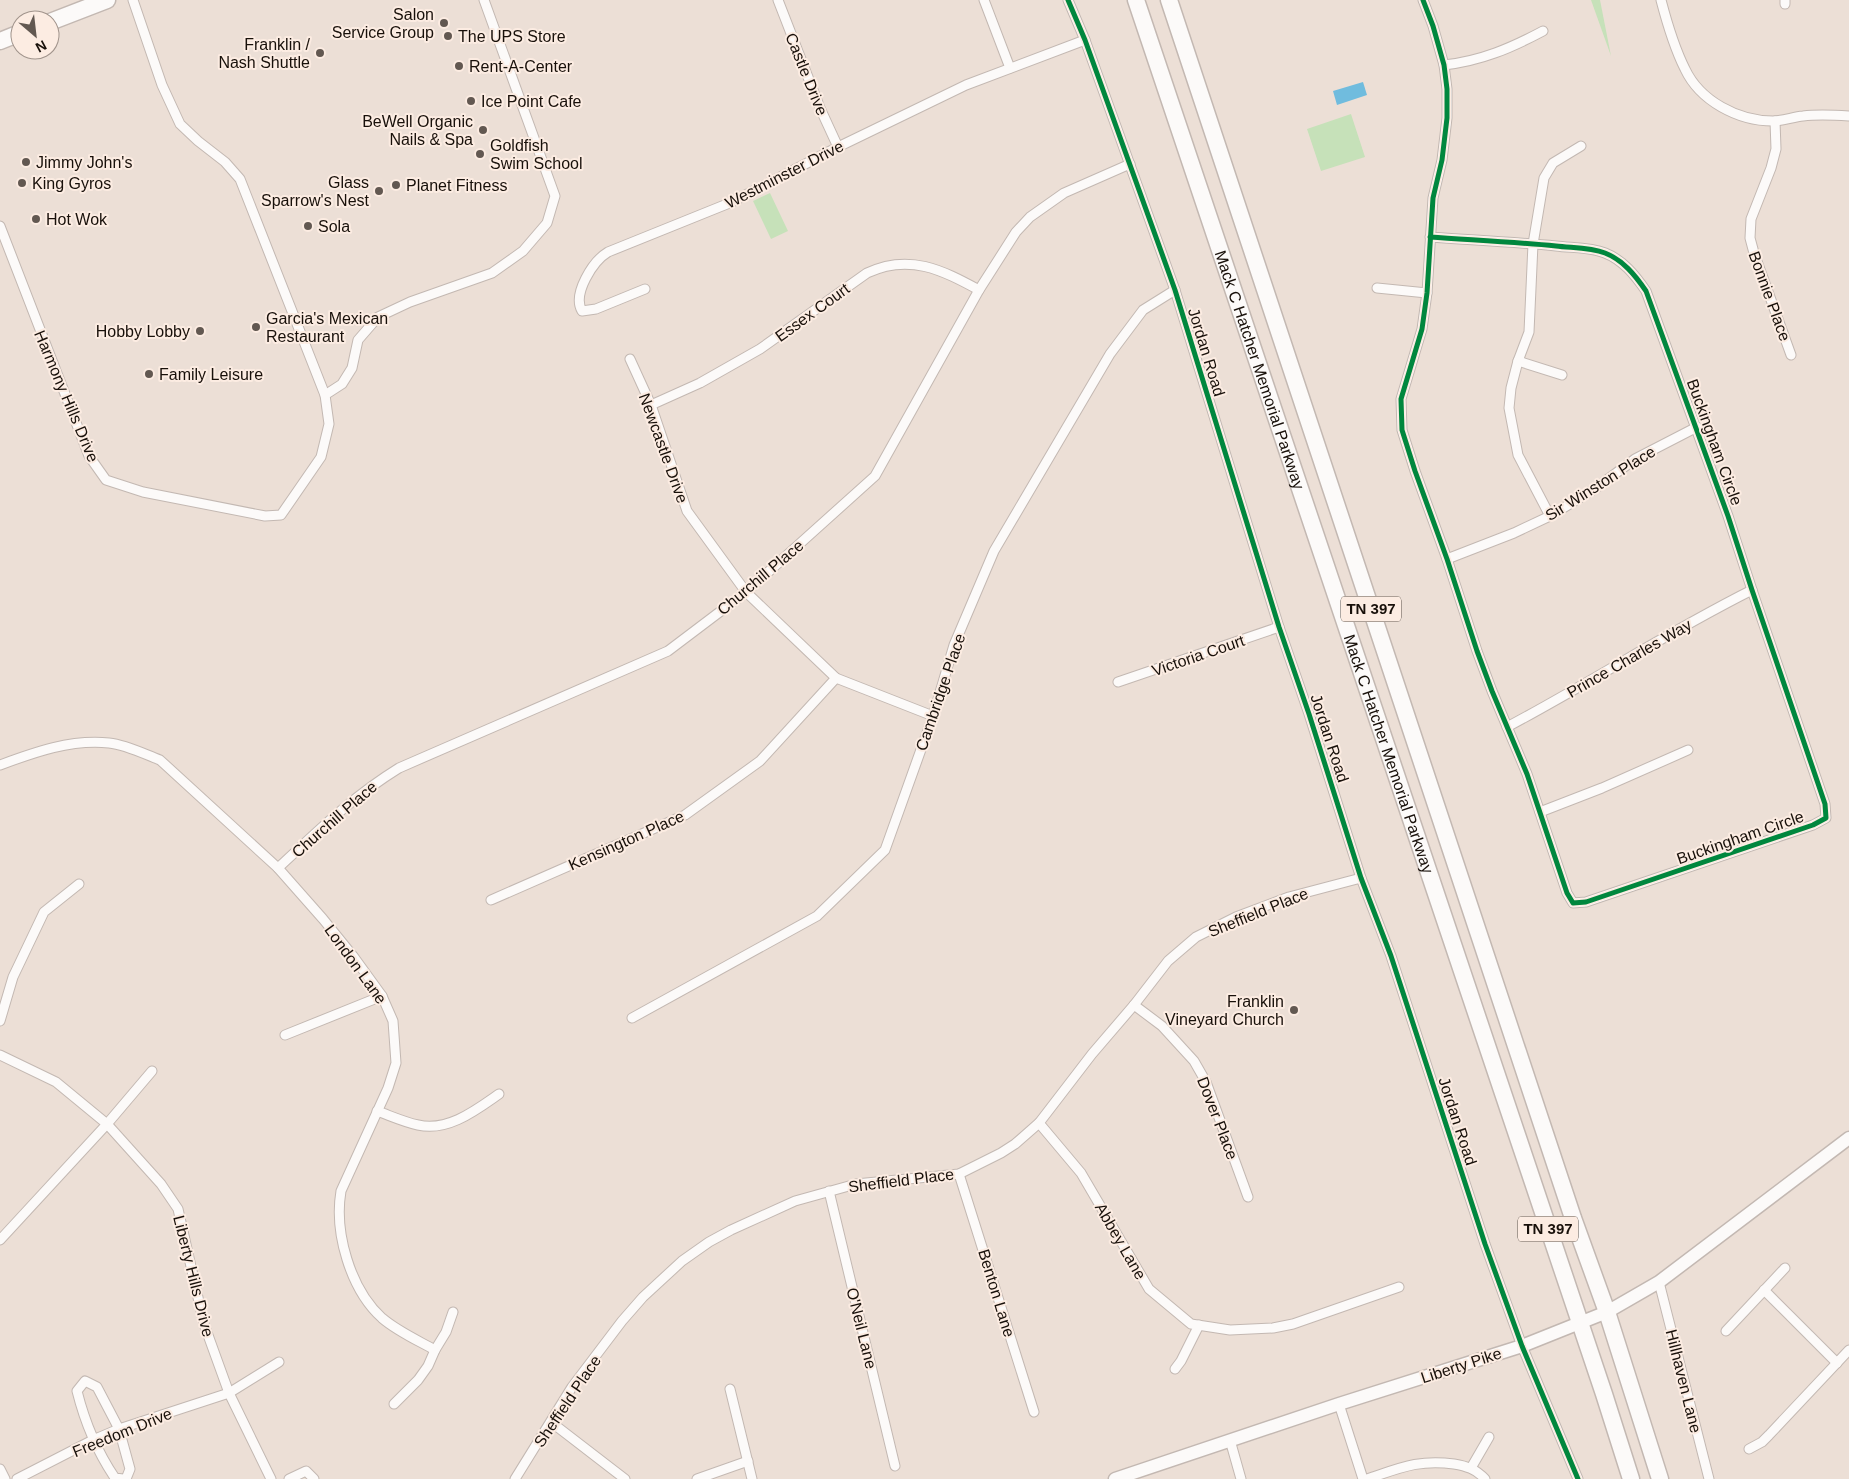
<svg xmlns="http://www.w3.org/2000/svg" width="1849" height="1479" font-family="Arial,sans-serif">
  <style>
    .green { fill: #c6e1b9 }
    .water { fill: #70bcde }
    .lines { fill: none; stroke-linecap: round; stroke-linejoin: round }
    .street-casing { stroke: #c3b8b2; stroke-width: 11 }
    .secondary-casing { stroke: #c3b8b2; stroke-width: 15 }
    .highway-casing { stroke: #c3b8b2; stroke-width: 19 }
    .street { stroke: #fcfaf9; stroke-width: 9 }
    .secondary { stroke: #fcfaf9; stroke-width: 12 }
    .highway { stroke: #fcfaf9; stroke-width: 16 }
    .cycleway-casing { stroke: #fcece2; stroke-width: 8 }
    .cycleway { stroke: #00873e; stroke-width: 5 }
    .poi-dot { fill: #625851; stroke: #fcece2; stroke-width: 2 }
    .labels { text-anchor: middle; stroke-width: 4; stroke-linejoin: round; paint-order: stroke }
    .shield { fill: #fcece2; stroke: #5c524b; stroke-width: 1 }
    .shield-label { font-size: 15px; font-weight: bold; fill: #18100a }
    .poi-label { font-size: 16px; fill: #18100a; stroke: #fcece2; text-anchor: start }
    .street-label { font-size: 16px; fill: #18100a; stroke: #fcece2 }
  </style>
  <rect width="100%" height="100%" fill="#ecdfd6"/>
  <g class="green">
    <path d="M1591,0H1600L1611,56Z"/>
    <path d="M1351,114L1365,157L1321,171L1307,129Z"/>
    <path d="M770,193L788,231L771,239L753,201Z"/>
  </g>
  <path class="water" d="M1363,82L1367,95L1337,105L1333,91Z"/>
  <g class="lines">
    <g class="street-casing">
      <g id="street">
        <path d="M778,0L820,108L838,147"/>
        <path d="M984,0L1010,68"/>
        <path d="M1068,0L1085,40L1175,290L1279,627L1309,714L1361,878L1391,956L1485,1244L1522,1346L1578,1479"/>
        <path d="M1423,0L1433,26L1444,65L1447,89V118L1442,160L1433,198L1427,293L1422,329L1401,399L1402,430L1415,471L1447,559L1477,651L1492,691L1527,774L1567,893L1573,903L1586,902L1813,825L1826,818L1825,804L1752,590L1728,516L1646,291C1635,275 1623,260 1605,253C1590,247 1571,248 1556,246C1514,242 1472,240 1430,237"/>
        <path d="M1661,0C1667,23 1674,47 1685,69C1700,101 1738,121 1773,121C1783,121 1793,117 1803,116C1819,114 1834,115 1849,116"/>
        <path d="M1785,0V4"/>
        <path d="M1444,65C1481,61 1511,48 1543,31"/>
        <path d="M1775,121L1776,149L1771,168L1751,219L1750,238L1754,253L1791,355"/>
        <path d="M0,226L89,456L106,480L143,492L265,516L281,515L321,457L329,424L325,395L240,179L225,162L198,141L180,124L162,85L133,0"/>
        <path d="M1377,288L1427,293"/>
        <path d="M645,289L596,309L582,311C572,294 593,261 608,252L732,202L838,147L966,85L1085,40"/>
        <path d="M630,359L651,405L687,511L746,592L836,678L933,716"/>
        <path d="M1518,361L1562,375"/>
        <path d="M325,395L342,384L352,368L358,340L378,317L410,302L492,273L523,251L547,223L555,196L484,0"/>
        <path d="M651,405L700,383L760,349L867,273C909,253 942,270 979,290"/>
        <path d="M1550,516L1518,455L1509,408L1511,388L1518,361L1529,332L1533,244L1544,178L1553,163L1581,146"/>
        <path d="M1447,559L1514,533L1550,516L1596,488L1635,459L1697,427"/>
        <path d="M1118,682L1279,627"/>
        <path d="M1507,727C1590,683 1668,632 1752,590"/>
        <path d="M0,765C35,752 71,739 109,743C127,745 144,754 160,760L278,868L323,919L353,956L382,996L393,1021L396,1063L388,1088L341,1191C334,1232 350,1289 382,1318C397,1331 417,1340 435,1350"/>
        <path d="M1540,812L1602,788L1688,750"/>
        <path d="M278,868C318,831 352,797 399,768L668,651L746,592L875,476L979,290L1016,232L1030,217L1064,193L1130,164"/>
        <path d="M491,900L685,815L760,761L836,678"/>
        <path d="M1134,1005L1162,1026L1194,1061L1206,1082L1248,1197"/>
        <path d="M632,1018L817,916L885,850L933,716L954,645L994,551L1110,354L1143,310L1175,290"/>
        <path d="M0,1021L13,977L44,912L79,884"/>
        <path d="M285,1035L382,996"/>
        <path d="M0,1055L56,1082L107,1124L161,1184L178,1209L204,1324L229,1393L271,1479"/>
        <path d="M377,1111C391,1116 404,1122 418,1125C448,1132 476,1110 499,1094"/>
        <path d="M1039,1123L1081,1173L1149,1289L1191,1324L1230,1330L1273,1328L1293,1324L1399,1287"/>
        <path d="M959,1174L1034,1412"/>
        <path d="M829,1191L895,1466"/>
        <path d="M0,1240L107,1124L152,1071"/>
        <path d="M1659,1282L1709,1479"/>
        <path d="M1764,1290L1837,1363"/>
        <path d="M1726,1331L1785,1268"/>
        <path d="M1175,1369L1181,1361L1199,1325"/>
        <path d="M730,1389L752,1479"/>
        <path d="M394,1404L418,1380L428,1366L435,1350L446,1332L453,1312"/>
        <path d="M1339,1404L1363,1479"/>
        <path d="M551,1422L625,1479"/>
        <path d="M1230,1440L1241,1479"/>
        <path d="M1749,1449L1762,1442L1769,1435L1849,1350"/>
        <path d="M1471,1468L1489,1437"/>
        <path d="M0,1469L5,1479"/>
        <path d="M17,1479L93,1440L119,1429L229,1393L279,1362"/>
        <path d="M123,1479L115,1478C96,1450 85,1423 77,1391L85,1381L97,1387L119,1429L130,1469L126,1479"/>
        <path d="M289,1479L306,1471L314,1479"/>
        <path d="M515,1479L572,1387L622,1321L643,1297L682,1261L709,1242L731,1230L795,1201L856,1184L959,1174L1001,1153L1015,1144L1039,1123L1092,1054L1134,1005L1168,961L1196,937L1236,917L1289,897L1361,878"/>
        <path d="M697,1479L748,1461"/>
        <path d="M1367,1479C1400,1468 1419,1459 1454,1464C1466,1466 1476,1469 1485,1479"/>
      </g>
    </g>
    <g class="secondary-casing">
      <path id="secondary" d="M1115,1479L1339,1404L1522,1346L1607,1312L1659,1282L1849,1138"/>
    </g>
    <g class="highway-casing">
      <g id="highway">
        <path id="s1" d="M1136,0L1604,1394L1631,1479"/>
        <path d="M1169,0L1573,1218L1607,1312L1660,1479"/>
        <path d="M50,22L107,0"/>
        <path d="M0,41L20,33"/>
      </g>
    </g>
    <use href="#street" class="street"/>
    <use href="#secondary" class="secondary"/>
    <use href="#highway" class="highway"/>
    <g class="cycleway-casing">
      <g id="cycleway">
        <path d="M1068,0L1085,40L1175,290L1279,627L1309,714L1361,878L1391,956L1485,1244L1522,1346L1578,1479"/>
        <path d="M1423,0L1433,26L1444,65L1447,89V118L1442,160L1433,198L1427,293L1422,329L1401,399L1402,430L1415,471L1447,559L1477,651L1492,691L1527,774L1567,893L1573,903L1586,902L1813,825L1826,818L1825,804L1752,590L1728,516L1646,291C1635,275 1623,260 1605,253C1590,247 1571,248 1556,246C1514,242 1472,240 1430,237"/>
      </g>
    </g>
    <use href="#cycleway" class="cycleway"/>
  </g>
  <g class="poi-dot">
    <circle cx="444" cy="23" r="5"/>
    <circle cx="448" cy="36" r="5"/>
    <circle cx="320" cy="53" r="5"/>
    <circle cx="459" cy="66" r="5"/>
    <circle cx="471" cy="101" r="5"/>
    <circle cx="483" cy="130" r="5"/>
    <circle cx="480" cy="154" r="5"/>
    <circle cx="26" cy="162" r="5"/>
    <circle cx="22" cy="183" r="5"/>
    <circle cx="396" cy="185" r="5"/>
    <circle cx="379" cy="191" r="5"/>
    <circle cx="36" cy="219" r="5"/>
    <circle cx="308" cy="226" r="5"/>
    <circle cx="256" cy="327" r="5"/>
    <circle cx="200" cy="331" r="5"/>
    <circle cx="149" cy="374" r="5"/>
    <circle cx="1294" cy="1010" r="5"/>
  </g>
  <g class="labels">
    <g class="shield">
      <rect x="1341" y="596.5" width="60" height="25" rx="4"/>
      <rect x="1518" y="1216.5" width="60" height="25" rx="4"/>
    </g>
    <g class="shield-label">
      <text x="1371" y="614">TN 397</text>
      <text x="1548" y="1234">TN 397</text>
    </g>
    <g class="poi-label">
      <text x="434" y="20" text-anchor="end">Salon<tspan x="434" dy="18">Service Group</tspan></text>
      <text x="458" y="42">The UPS Store</text>
      <text x="310" y="50" text-anchor="end">Franklin /<tspan x="310" dy="18">Nash Shuttle</tspan></text>
      <text x="469" y="72">Rent-A-Center</text>
      <text x="481" y="107">Ice Point Cafe</text>
      <text x="473" y="127" text-anchor="end">BeWell Organic<tspan x="473" dy="18">Nails &amp; Spa</tspan></text>
      <text x="490" y="151">Goldfish<tspan x="490" dy="18">Swim School</tspan></text>
      <text x="36" y="168">Jimmy John's</text>
      <text x="369" y="188" text-anchor="end">Glass<tspan x="369" dy="18">Sparrow's Nest</tspan></text>
      <text x="32" y="189">King Gyros</text>
      <text x="406" y="191">Planet Fitness</text>
      <text x="46" y="225">Hot Wok</text>
      <text x="318" y="232">Sola</text>
      <text x="266" y="324">Garcia's Mexican<tspan x="266" dy="18">Restaurant</tspan></text>
      <text x="190" y="337" text-anchor="end">Hobby Lobby</text>
      <text x="159" y="380">Family Leisure</text>
      <text x="1284" y="1007" text-anchor="end">Franklin<tspan x="1284" dy="18">Vineyard Church</tspan></text>
    </g>
    <g class="street-label">
      <text transform="translate(807 74) rotate(68)" y="6">Castle Drive</text>
      <text transform="translate(784 174) rotate(-27)" y="6">Westminster Drive</text>
      <text transform="translate(1770 296) rotate(70)" y="6">Bonnie Place</text>
      <text transform="translate(812 312) rotate(-36)" y="6">Essex Court</text>
      <text transform="translate(1207 352) rotate(73)" y="6">Jordan Road</text>
      <text dy="6" stroke="none"><textPath href="#s1" startOffset="390">Mack C Hatcher Memorial Parkway</textPath></text>
      <text transform="translate(67 396) rotate(67)" y="6">Harmony Hills Drive</text>
      <text transform="translate(1715 442) rotate(70)" y="6">Buckingham Circle</text>
      <text transform="translate(664 448) rotate(70)" y="6">Newcastle Drive</text>
      <text transform="translate(1600 483) rotate(-32)" y="6">Sir Winston Place</text>
      <text transform="translate(760 577) rotate(-40)" y="6">Churchill Place</text>
      <text transform="translate(1198 655) rotate(-19)" y="6">Victoria Court</text>
      <text transform="translate(1629 658) rotate(-30)" y="6">Prince Charles Way</text>
      <text transform="translate(940 692) rotate(-71)" y="6">Cambridge Place</text>
      <text transform="translate(1330 738) rotate(72)" y="6">Jordan Road</text>
      <text dy="6" stroke="none"><textPath href="#s1" startOffset="795">Mack C Hatcher Memorial Parkway</textPath></text>
      <text transform="translate(334 819) rotate(-41)" y="6">Churchill Place</text>
      <text transform="translate(1740 837) rotate(-19)" y="6">Buckingham Circle</text>
      <text transform="translate(626 840) rotate(-24)" y="6">Kensington Place</text>
      <text transform="translate(1258 912) rotate(-22)" y="6">Sheffield Place</text>
      <text transform="translate(356 964) rotate(54)" y="6">London Lane</text>
      <text transform="translate(1218 1118) rotate(69)" y="6">Dover Place</text>
      <text transform="translate(1458 1121) rotate(72)" y="6">Jordan Road</text>
      <text transform="translate(901 1180) rotate(-7)" y="6">Sheffield Place</text>
      <text transform="translate(1121 1241) rotate(60)" y="6">Abbey Lane</text>
      <text transform="translate(194 1276) rotate(76)" y="6">Liberty Hills Drive</text>
      <text transform="translate(997 1293) rotate(73)" y="6">Benton Lane</text>
      <text transform="translate(862 1328) rotate(76)" y="6">O'Neil Lane</text>
      <text transform="translate(1461 1365) rotate(-18)" y="6">Liberty Pike</text>
      <text transform="translate(1684 1381) rotate(76)" y="6">Hillhaven Lane</text>
      <text transform="translate(567 1401) rotate(-56)" y="6">Sheffield Place</text>
      <text transform="translate(122 1432) rotate(-22)" y="6">Freedom Drive</text>
    </g>
  </g>
  <g transform="translate(35 35) rotate(152)"><circle r="24" fill="#fcece2" stroke="#a1948c"/>
  <path d="M0-4L9 19L0 12L-9 19Z" fill="#625851"/>
  <text y="-8" font-size="14" font-weight="bold" text-anchor="middle" fill="#18100a">N</text>
  </g>
</svg>
